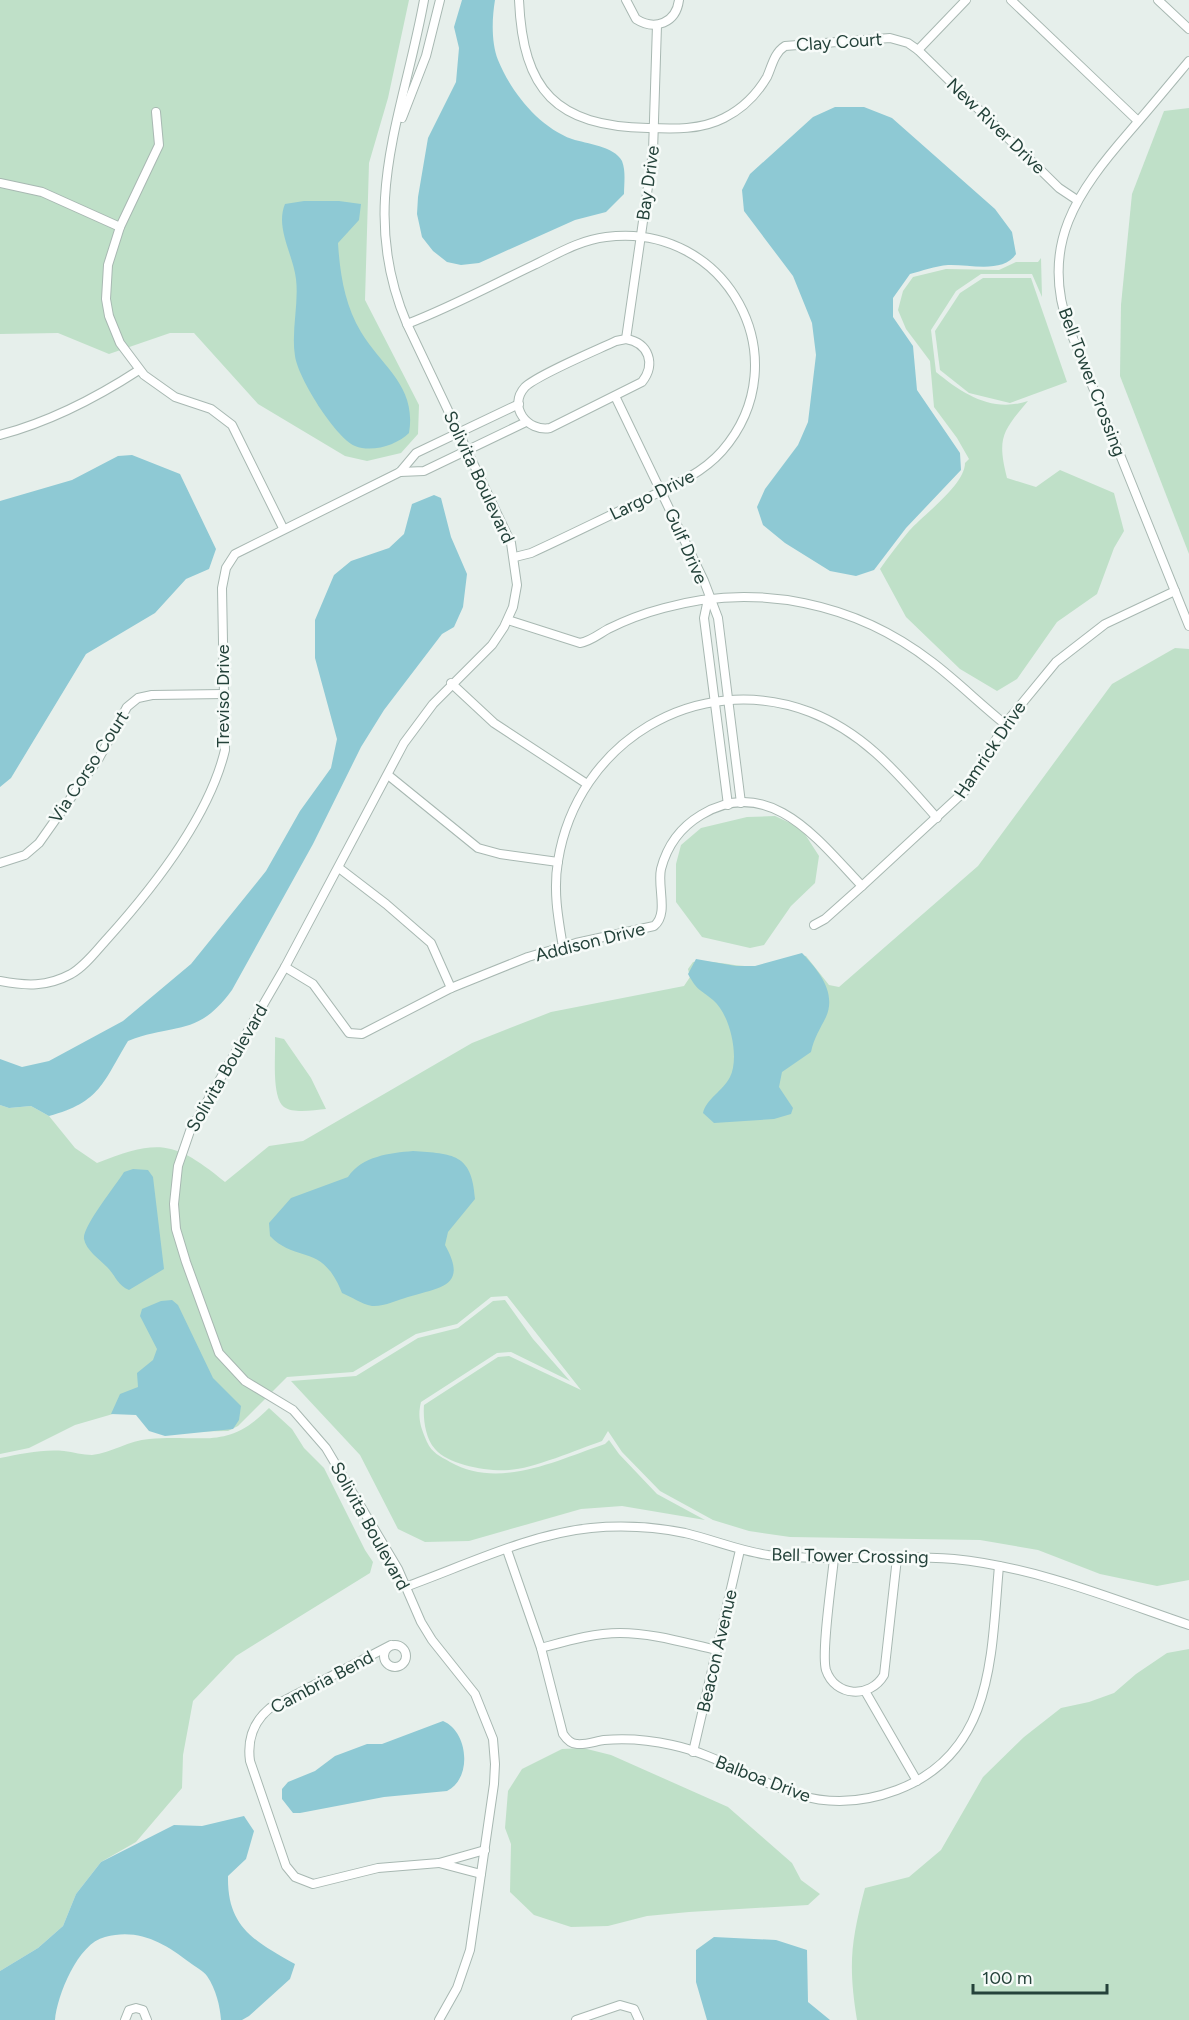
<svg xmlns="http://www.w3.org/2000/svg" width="1189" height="2020" font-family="Figtree,sans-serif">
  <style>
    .green { fill: #bfe0c8 }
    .water { fill: #8ec9d4 }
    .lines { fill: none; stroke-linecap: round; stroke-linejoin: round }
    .street-casing { stroke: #a8b8b2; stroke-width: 10 }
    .street { stroke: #fff; stroke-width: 8 }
    .labels { text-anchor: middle; stroke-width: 5; stroke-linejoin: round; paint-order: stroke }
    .street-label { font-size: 18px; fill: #24423a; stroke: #f7fbf9 }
  </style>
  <rect width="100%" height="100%" fill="#e6efeb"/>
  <g class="green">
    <path d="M0,0H409L388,98L369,163L365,300L419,405L418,434L401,453L367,461L345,456L258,404L194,333H170L109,354L58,333L0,334Z"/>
    <path d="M1189,108V554L1120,376L1121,305L1132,194L1164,111Z"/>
    <path d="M1041,258L1042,297L1032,274H981L956,291L931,330L936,372C963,394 992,413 1028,401C1002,432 997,438 1007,478L1036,487L1060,470L1114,493L1124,531L1114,548L1097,594L1057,622L1017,679L997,691L960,669L906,617L880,569C889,556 899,543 909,531C923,515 965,485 965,463L969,459L957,438L934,407L930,361L906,329L898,310L903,291L913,277L946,269L999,270L1016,262H1038Z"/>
    <path d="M983,278H1031L1067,382L1010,403L969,393L940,370L935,331L960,293Z"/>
    <path d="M1175,648L1189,649V1580L1157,1586L1100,1574L1038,1550L980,1540L790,1537L749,1531L713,1520L660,1491L622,1452L608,1431L602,1441C579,1449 532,1469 509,1470C489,1472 448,1465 435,1449C425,1438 423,1418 424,1405L498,1357L509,1356L581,1390L507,1296L491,1297L457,1324L416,1334L353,1372L287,1377L238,1426L228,1431L172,1432L137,1407L75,1425L29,1448L0,1454V1105L9,1108L31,1106L49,1116L75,1148L97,1163C158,1139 174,1140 225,1182L269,1146L303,1141L472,1043L551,1012L684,986L690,977L688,969L693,962C719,959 743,971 769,964C782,961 792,954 806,956L829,985L839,987L978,866L1112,684Z"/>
    <path d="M775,816L801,828L819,856L815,883L791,906L764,945L750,948L702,937L676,902V864L681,845L701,828L747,817Z"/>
    <path d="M275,1037L284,1039L311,1078L326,1109C314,1110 294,1114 284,1107C271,1097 276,1053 275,1037Z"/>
    <path d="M505,1300L533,1339L570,1381L511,1352L497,1353L421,1402C417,1418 421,1428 427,1442C432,1453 440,1456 450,1462C499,1490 557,1460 605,1444L609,1440L619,1454L657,1494L705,1520L622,1506L581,1509L469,1541L425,1542L398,1529L360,1455L291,1381L356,1376L418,1338L458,1328L493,1301Z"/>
    <path d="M269,1408L292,1429L304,1448L324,1468L365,1550L373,1562L370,1573L236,1656L193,1701L183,1755L182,1788L136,1842L101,1862L76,1894L63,1926L38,1948L0,1971V1458C22,1454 42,1449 64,1451C73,1452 83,1455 92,1455C112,1453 129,1440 149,1439C202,1434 227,1451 269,1408Z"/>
    <path d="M1189,1649V2020H857C848,1965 851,1941 865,1888L909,1877L941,1850L983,1777L1024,1737L1061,1708L1089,1702L1114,1693L1136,1674L1167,1653Z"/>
    <path d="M583,1748L611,1755L728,1807L792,1863L801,1880L820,1894L808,1905L689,1912L647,1916L608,1926L571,1927L534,1915L510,1892L511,1844L505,1828L508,1791L522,1769L562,1749Z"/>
  </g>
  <g class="water">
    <path d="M462,0H495C492,18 491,42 498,60C511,92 539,127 572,139C587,144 614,146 622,161C626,171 624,184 624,194L606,212L575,220L479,263L461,265L447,262L433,251L422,237L417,214L418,197L428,138L456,82L459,48L454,27Z"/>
    <path d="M835,107H864L892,118L995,209L1012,232L1016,254C1003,274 969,264 948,265C935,266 922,271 910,274L893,298V317L913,346L917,390L960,453L961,470L906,528L874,570L856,576L830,571L785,543L763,525L757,507L765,489L798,445L808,422L816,355L812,323L793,276L744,211L742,190L750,174L813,117Z"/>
    <path d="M304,201H339L361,204L359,220L338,243C340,275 345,305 361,332C382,367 417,386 409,433C397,445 372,453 355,446C335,437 298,378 295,356C291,331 299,304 296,279C293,254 275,228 285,204Z"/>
    <path d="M132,455L180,474L216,549L209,569L186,579L155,613L86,654L11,778L0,787V501L72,480L118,456Z"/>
    <path d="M434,495L441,498L451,537L467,574L463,607L454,627L442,634L384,710L361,747L313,844L232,990C197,1038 176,1022 128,1041C103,1082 101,1102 49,1116L31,1106L9,1108L0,1105V1059L22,1067L49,1061L123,1021L191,964L266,871L300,811L331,768L337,739L315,658V620L334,575L351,561L389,548L404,534L412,504Z"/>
    <path d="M802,953C818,970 837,992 826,1017C820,1029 814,1038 811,1052L782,1072L779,1087L793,1108L791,1114L774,1119L714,1123L703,1113C706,1099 723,1091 730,1077C740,1057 730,1014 713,1000C699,988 698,992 688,974L696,959L736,966H755Z"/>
    <path d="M413,1151C453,1154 472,1153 475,1199L448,1232L445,1245C468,1286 442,1287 408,1297C398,1300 383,1307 372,1306C361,1304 352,1297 342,1293C322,1242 297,1264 270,1236L269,1223L291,1198L348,1177C362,1156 390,1153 413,1151Z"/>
    <path d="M133,1169L148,1170L153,1177L164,1269L129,1290C117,1285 116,1276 107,1267C99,1259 86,1250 84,1239C82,1227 116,1185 124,1172Z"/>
    <path d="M172,1300L178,1305L213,1378L241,1406L239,1420L233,1429L165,1436L149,1431L136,1415L111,1414L120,1394L138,1387L137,1373L153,1360L157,1349L140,1316L142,1309L161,1301Z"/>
    <path d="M443,1721C468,1731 473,1778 447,1791L384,1797L300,1813H293L282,1799V1789L288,1782L315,1771L335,1756L367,1744H382Z"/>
    <path d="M244,1816L254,1831L246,1859L228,1876C227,1927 254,1941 295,1964L290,1979L249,2016L242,2020H221C220,2006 216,1989 207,1976C204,1971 195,1967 189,1962C164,1943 139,1928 105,1937C78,1943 57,1996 55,2020H0V1971L38,1948L63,1926L76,1894L101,1862L174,1825L202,1826Z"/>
    <path d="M714,1937L776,1940L807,1950L808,2002L830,2020H707L696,1982V1950Z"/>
  </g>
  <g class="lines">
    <g class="street-casing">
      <g id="street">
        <path d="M424,0C403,116 357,207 407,324L511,543L517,585L513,607L504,627L492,645L433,704L404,743L285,967L190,1131L178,1166L174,1204L176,1229L186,1262L219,1353L245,1381L293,1410L326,1448L398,1569L421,1622L432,1640L475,1694L493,1739L495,1764L494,1784L470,1950L457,1988L439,2020"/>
        <path d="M519,0C523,91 556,126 648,128C674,129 701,130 724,118C742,109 757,94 767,77C772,66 774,53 785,46L890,38L908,43L918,50L1059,188L1077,200"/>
        <path d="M626,0L636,19C655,31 676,23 679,0"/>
        <path d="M1011,0L1138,121"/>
        <path d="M1158,0L1189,29"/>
        <path d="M918,50L966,0"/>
        <path d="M1189,61C1169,85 1150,108 1130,131C1077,192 1039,245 1069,328L1189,626"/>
        <path d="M156,112L159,145L120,227L108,265L106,299L109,316L120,343L144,375L175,397L211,409L232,425L283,528"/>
        <path d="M402,118L426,56L440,0"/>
        <path d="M0,183L42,192L120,227"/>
        <path d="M407,324C451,307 492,285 534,265C557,254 580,240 606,237C726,221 802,359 722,451C699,477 665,489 634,504C600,520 566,537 531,553L515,557"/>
        <path d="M626,339C649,343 656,364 642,382L550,428C528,432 507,407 525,387C537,375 597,350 616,341Z"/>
        <path d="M626,339L653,152L657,25"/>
        <path d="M615,396L704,581L718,618L741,803"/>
        <path d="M0,435C49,422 96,398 139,370"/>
        <path d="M400,472L424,471L526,422"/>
        <path d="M708,599L704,618L728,805"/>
        <path d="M508,620L580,643C591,641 599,634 608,629C626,620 645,613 664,608C757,582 856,603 932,662C957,681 980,704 1005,724"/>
        <path d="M451,683L494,723L587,784"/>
        <path d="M388,775L478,848L500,854L558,862"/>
        <path d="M0,863L25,855L39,843L99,758L127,707L138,698L152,695L224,694"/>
        <path d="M339,868L386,904L431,943L451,988"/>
        <path d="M814,925L825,919L862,886L967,789L1005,724L1056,662L1105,624L1175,591"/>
        <path d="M563,947C558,918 553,890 558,861C577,742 697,669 810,712C865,733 899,775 937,818"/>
        <path d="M285,967L313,984L349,1033L362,1034L451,988L528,957L576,943L654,926C669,914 657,887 661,869C667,846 681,827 701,815C770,773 820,842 862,886"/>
        <path d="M0,981C26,986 47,987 71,974C85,966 96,951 107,939C153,888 209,817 225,750L222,588L226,568L235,554L400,472L416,453L519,404"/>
        <path d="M507,1550L541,1648L563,1734C567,1740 571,1744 577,1744C586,1745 596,1741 604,1740C627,1738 650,1740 672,1745C716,1754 756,1782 799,1795C832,1805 865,1802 897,1790C995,1753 991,1653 999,1566"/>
        <path d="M834,1558C832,1580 821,1653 826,1670C835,1697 870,1699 884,1675L897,1558"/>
        <path d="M405,1587C464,1566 529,1534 591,1528C622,1525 655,1527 685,1533C714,1540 740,1551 768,1555C830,1562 892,1554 954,1559C1035,1567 1113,1599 1189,1625"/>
        <circle cx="395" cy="1656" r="11"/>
        <path d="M391,1645L270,1708C253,1722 247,1739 250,1761L286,1866L295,1877L313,1884L378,1868L439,1863L485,1850"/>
        <path d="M541,1648C567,1641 593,1633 620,1633C653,1633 685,1643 717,1650"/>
        <path d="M865,1691L917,1781"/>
        <path d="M693,1752L740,1550"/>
        <path d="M439,1863L481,1874"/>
        <path d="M125,2020L129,2010L136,2008L143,2010L147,2020"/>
        <path d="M576,2020L620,2005L634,2009L639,2020"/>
      </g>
    </g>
    <use href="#street" class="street"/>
  </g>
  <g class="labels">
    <g class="street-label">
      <text transform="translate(839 42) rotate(-4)" y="6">Clay Court</text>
      <text transform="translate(996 126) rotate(44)" y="6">New River Drive</text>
      <text transform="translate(648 183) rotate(-82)" y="6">Bay Drive</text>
      <text transform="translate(1092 382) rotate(69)" y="6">Bell Tower Crossing</text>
      <text transform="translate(479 477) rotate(65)" y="6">Solivita Boulevard</text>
      <text transform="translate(652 495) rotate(-26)" y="6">Largo Drive</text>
      <text transform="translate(686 546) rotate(66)" y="6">Gulf Drive</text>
      <text transform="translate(223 696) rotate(-90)" y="6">Treviso Drive</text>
      <text transform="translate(990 750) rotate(-56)" y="6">Hamrick Drive</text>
      <text transform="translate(89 767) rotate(-57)" y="6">Via Corso Court</text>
      <text transform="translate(590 942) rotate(-14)" y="6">Addison Drive</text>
      <text transform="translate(227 1068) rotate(-60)" y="6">Solivita Boulevard</text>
      <text transform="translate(370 1526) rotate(61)" y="6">Solivita Boulevard</text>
      <text transform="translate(850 1556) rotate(1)" y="6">Bell Tower Crossing</text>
      <text transform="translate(717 1651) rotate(-77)" y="6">Beacon Avenue</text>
      <text transform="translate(322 1682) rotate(-28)" y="6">Cambria Bend</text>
      <text transform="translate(763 1779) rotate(21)" y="6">Balboa Drive</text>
    </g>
  </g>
  <path d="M973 1984v9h134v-9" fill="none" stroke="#24423a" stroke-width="3"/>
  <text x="982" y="1984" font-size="18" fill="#24423a" stroke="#f7fbf9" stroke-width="4.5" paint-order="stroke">100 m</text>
</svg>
